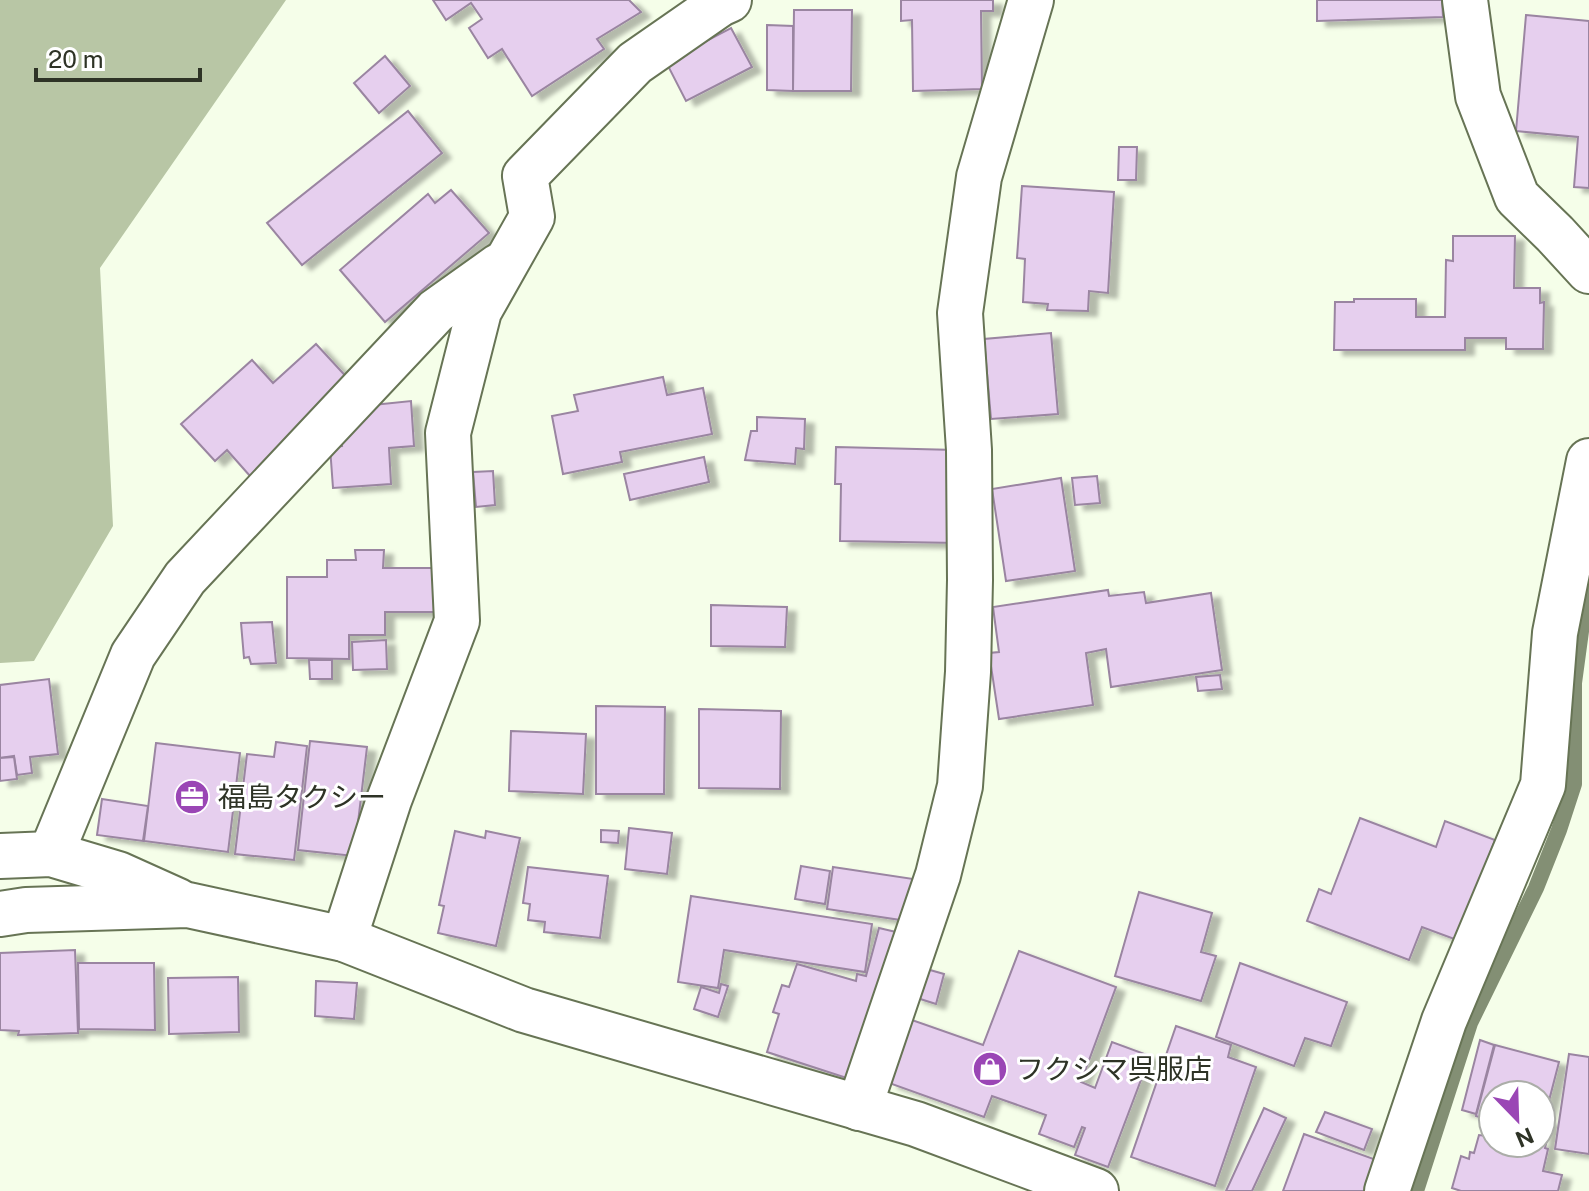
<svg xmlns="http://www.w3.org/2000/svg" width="1589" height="1191" font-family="'Public Sans','Noto Sans JP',sans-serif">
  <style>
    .forest { fill: #b8c6a5 }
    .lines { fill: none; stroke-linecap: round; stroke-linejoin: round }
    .stream { stroke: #838f74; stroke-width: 16 }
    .building { fill: #e6cfee; stroke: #9a85a1; stroke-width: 2; fill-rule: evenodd; filter: url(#shadow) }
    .minor-casing { stroke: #677455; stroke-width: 48 }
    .minor { stroke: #fff; stroke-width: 44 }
    .labels { text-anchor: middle; stroke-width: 6; stroke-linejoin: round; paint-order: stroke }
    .poi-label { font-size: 28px; fill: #2e3326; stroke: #fff; text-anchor: start }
  </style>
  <defs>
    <filter id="shadow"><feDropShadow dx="9" dy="5" stdDeviation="2" flood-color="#0004"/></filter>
  </defs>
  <rect width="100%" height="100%" fill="#f5fee9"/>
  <path class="forest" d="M0,0H286L100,268L113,526L34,661L0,663Z"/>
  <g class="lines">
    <path class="stream" d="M1416,1191L1470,1023L1536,888L1559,830L1574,784V683L1589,572"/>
  </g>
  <g class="building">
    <path d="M433,0H629L641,12L597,39L604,49L532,96L502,49L488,58L469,28L482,19L471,3L446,20Z"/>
    <path d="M901,0H993V11H981L982,89L913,91L912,20L901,21Z"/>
    <path d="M1317,0H1442L1443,17L1317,21Z"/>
    <path d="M794,10H852L851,91H793Z"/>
    <path d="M1526,15L1589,21V188L1574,187L1578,137L1516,131Z"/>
    <path d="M767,25L793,26V91L767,90Z"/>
    <path d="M731,28L752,67L686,101L666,62Z"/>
    <path d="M385,56L410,86L379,113L354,83Z"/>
    <path d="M408,111L442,153L302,265L267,223Z"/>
    <path d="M1119,147H1137L1136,180H1118Z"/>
    <path d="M1022,186L1114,192L1108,293L1089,291L1088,311L1047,310L1048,304L1023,302L1025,259L1017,258Z"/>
    <path d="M451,190L489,233L385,322L340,270L428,194L435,203Z"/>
    <path d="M1453,236H1515L1514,288H1540V303L1544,302L1543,349H1506V338H1465V350H1334L1335,302H1354V299H1416V317H1445L1446,260L1453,261Z"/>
    <path d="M1051,333L1058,414L991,419L984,339Z"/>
    <path d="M316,344L352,383L250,476L227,450L215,461L181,424L252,360L273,383Z"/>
    <path d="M663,377L667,395L703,388L712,434L620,452L622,462L563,474L552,416L578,411L574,395Z"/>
    <path d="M411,401L414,446L389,448L391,484L333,488L330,447L342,446L341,440L373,405Z"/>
    <path d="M757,417L805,419L804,449L796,448L795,464L745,460L751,431H757Z"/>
    <path d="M836,447L956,450L959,543L840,541L841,484H835Z"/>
    <path d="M704,457L709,482L630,500L624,474Z"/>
    <path d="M493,471L495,505L476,507L473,472Z"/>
    <path d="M1097,476L1100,503L1075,505L1072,478Z"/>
    <path d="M1061,478L1075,571L1006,581L992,489Z"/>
    <path d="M355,550H384L383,568H437V612H385V635H349V659L287,658V577H327V560H356Z"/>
    <path d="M1108,590L1109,596L1144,592L1146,603L1211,593L1222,670L1111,687L1106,649L1086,653L1093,705L999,719L989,653L999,652L993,607Z"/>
    <path d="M711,605L787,607L785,647L711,646Z"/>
    <path d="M272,622L276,663L251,664L249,657L244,658L241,623Z"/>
    <path d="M386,640L387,669L353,670L352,642Z"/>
    <path d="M309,660H332V679H310Z"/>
    <path d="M1220,675L1222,689L1198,691L1196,677Z"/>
    <path d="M49,679L58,754L30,757L32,773L17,775L14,756L0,758V685Z"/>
    <path d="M596,706L665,707L664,794H596Z"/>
    <path d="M699,709L781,711L780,789L699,788Z"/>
    <path d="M511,731L586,734L583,794L509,791Z"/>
    <path d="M310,741L367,747L354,856L298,850Z"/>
    <path d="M276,742L307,746L294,860L235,854L247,754L274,757Z"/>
    <path d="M156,743L240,753L228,852L144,841Z"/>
    <path d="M14,757L17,779L0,781V758Z"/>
    <path d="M102,799L148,806L143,841L97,835Z"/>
    <path d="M1360,818L1436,847L1445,821L1495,840L1457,940L1422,927L1409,960L1307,921L1319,889L1331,894Z"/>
    <path d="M629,828L672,833L667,874L625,869Z"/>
    <path d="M601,830L619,831L618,843L601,842Z"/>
    <path d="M455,831L485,838L486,831L520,838L496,946L438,933L444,906L439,905Z"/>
    <path d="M801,866L830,871L825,904L795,899Z"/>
    <path d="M528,867L608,876L600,938L544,932L545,922L528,920L530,904L523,903Z"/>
    <path d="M833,867L920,880L914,922L827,909Z"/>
    <path d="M1139,892L1212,913L1201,952L1216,956L1201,1001L1115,976Z"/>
    <path d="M691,896L872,924L865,972L724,950L718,988L678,982Z"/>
    <path d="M879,928L913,936L865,1084L767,1052L779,1014L773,1012L782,985L789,987L797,964L856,981L857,974L866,976Z"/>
    <path d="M75,950L78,1033L18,1035L19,1031L0,1030V953Z"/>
    <path d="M1019,951L1116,987L1081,1082L1095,1088L1112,1042L1150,1056L1108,1167L1075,1155L1085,1128L1082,1127L1074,1147L1039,1134L1046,1115L992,1096L984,1117L889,1083L912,1020L983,1045Z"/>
    <path d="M78,963H154L155,1030L79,1029Z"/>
    <path d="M1240,963L1347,1002L1331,1046L1305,1038L1294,1066L1216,1037Z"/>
    <path d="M923,968L944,974L936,1004L914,997Z"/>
    <path d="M238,977L239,1032L169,1034L168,978Z"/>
    <path d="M316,981L357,983L354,1019L315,1016Z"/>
    <path d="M721,984L728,986L718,1017L694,1009L701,987L719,993Z"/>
    <path d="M1176,1026L1231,1045L1228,1057L1256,1067L1215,1186L1131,1157Z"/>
    <path d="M1480,1040L1494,1045L1476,1114L1462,1110Z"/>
    <path d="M1495,1045L1559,1062L1544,1120L1552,1121L1545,1148L1548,1149L1543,1171L1562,1175L1558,1191H1461L1452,1188L1461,1156L1469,1159L1470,1152L1474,1153L1479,1135L1486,1136L1490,1120L1476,1116ZM1493,1095H1541V1143H1493Z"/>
    <path d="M1569,1054L1589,1057V1154L1555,1149Z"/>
    <path d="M1264,1108L1286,1118L1252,1191H1226Z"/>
    <path d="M1325,1112L1372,1129L1364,1150L1316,1132Z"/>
    <path d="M1304,1134L1382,1162L1372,1191H1283Z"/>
  </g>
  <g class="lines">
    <g class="minor-casing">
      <g id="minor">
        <path d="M1465,0L1478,96L1517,197L1555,234L1589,271"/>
        <path d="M51,854L133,655L185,578L436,311L499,266"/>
        <path d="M0,856L51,854L118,874L178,901"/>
        <path d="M0,914L26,910L188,905L344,939L524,1010L916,1124L1096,1191"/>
        <path d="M344,939L389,800L457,621L448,433L479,311L532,217L525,176L635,63L720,4L729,0"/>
        <path d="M859,1108L938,875L960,786L968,672L970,580L969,450L960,313L979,177L1031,0"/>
        <path d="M1387,1191L1444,1021L1543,785L1555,633L1589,461"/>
      </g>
    </g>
    <use href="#minor" class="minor"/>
  </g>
  <defs>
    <g id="office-disc" transform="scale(1.8)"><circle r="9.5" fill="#9a46b5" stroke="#fff"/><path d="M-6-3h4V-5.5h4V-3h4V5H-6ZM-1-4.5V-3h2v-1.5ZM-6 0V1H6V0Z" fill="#fff"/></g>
    <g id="shop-disc" transform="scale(1.8)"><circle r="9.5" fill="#9a46b5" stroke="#fff"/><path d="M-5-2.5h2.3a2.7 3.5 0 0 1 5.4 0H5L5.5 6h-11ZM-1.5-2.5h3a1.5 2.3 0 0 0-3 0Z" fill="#fff"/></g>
  </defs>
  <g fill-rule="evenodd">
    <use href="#office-disc" x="192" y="797"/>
    <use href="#shop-disc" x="990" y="1069"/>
  </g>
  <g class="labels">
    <g class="poi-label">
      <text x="218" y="807">福島タクシー</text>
      <text x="1016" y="1079">フクシマ呉服店</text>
    </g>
  </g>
  <g transform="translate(1517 1119) rotate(157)"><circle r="38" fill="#ffffff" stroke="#abada8" stroke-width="2"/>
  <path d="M0-6L14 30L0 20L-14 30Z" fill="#9a46b5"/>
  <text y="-12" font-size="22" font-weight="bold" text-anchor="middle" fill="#2e3326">N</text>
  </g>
  <path d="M36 68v12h164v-12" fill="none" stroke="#2e3326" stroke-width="4"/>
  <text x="48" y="68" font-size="24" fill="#2e3326" stroke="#ffffff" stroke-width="6" paint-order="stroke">20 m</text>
</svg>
